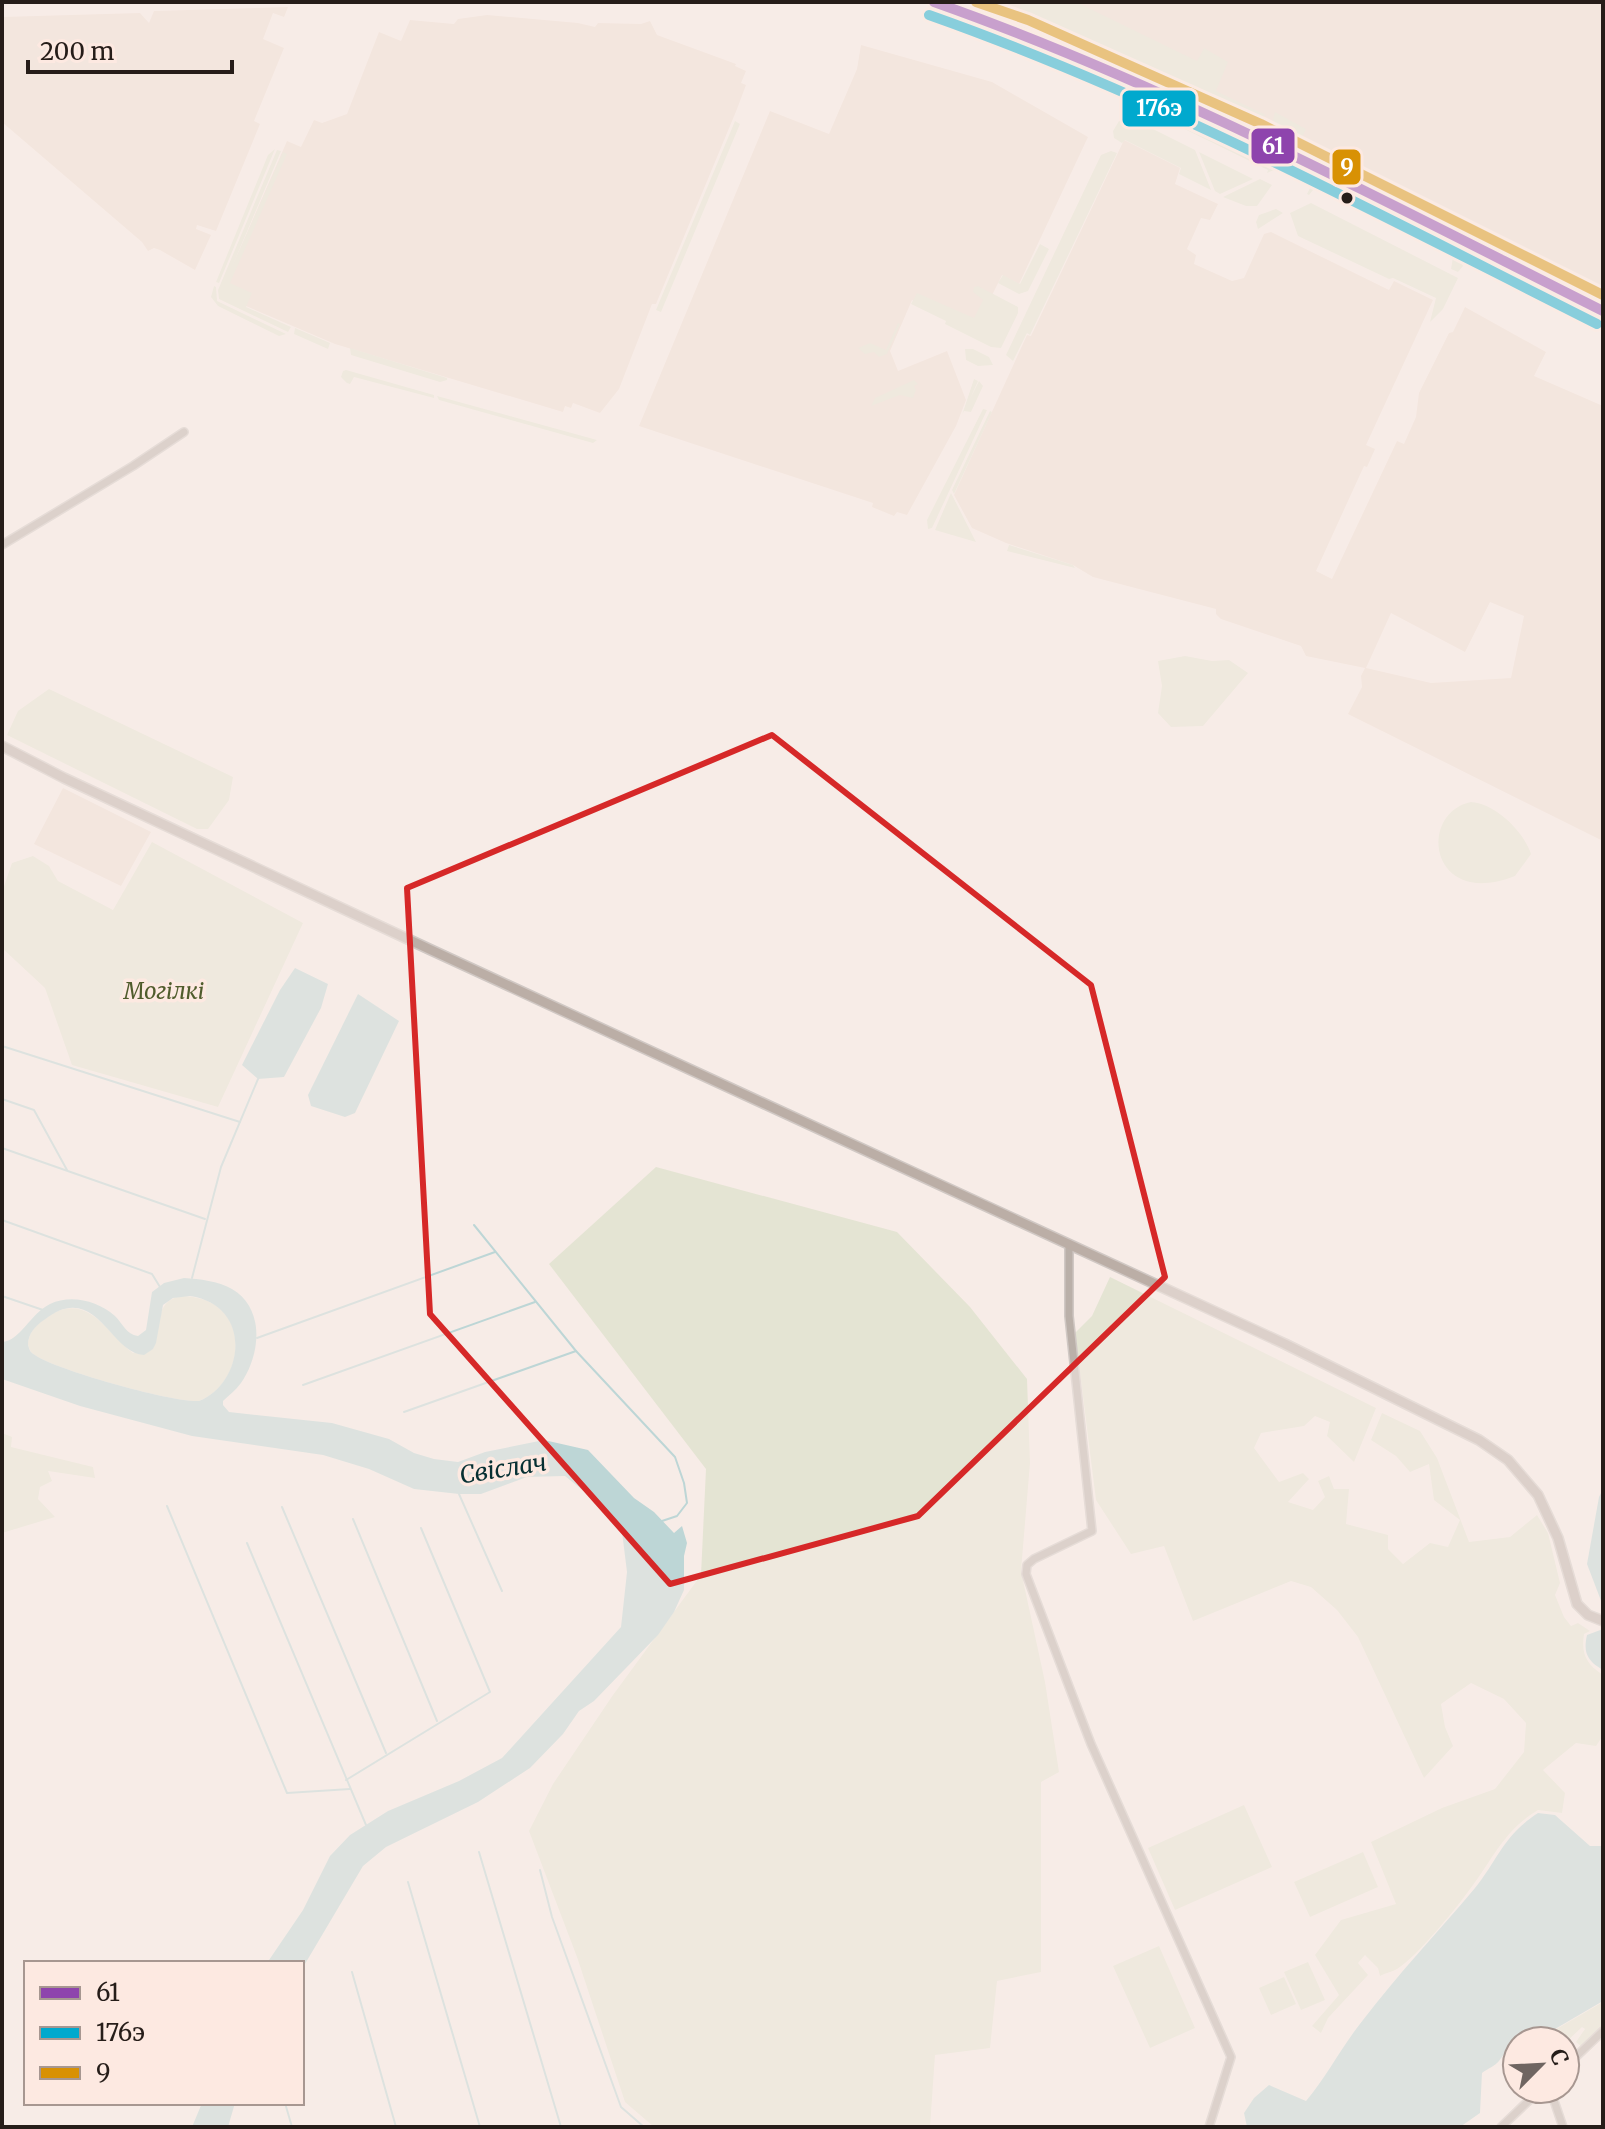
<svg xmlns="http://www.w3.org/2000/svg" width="1605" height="2129" font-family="Merriweather,serif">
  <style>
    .industrial { fill: #eeddd3; fill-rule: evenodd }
    .green { fill: #e4e4d3 }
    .water { fill: #bdd6d6; fill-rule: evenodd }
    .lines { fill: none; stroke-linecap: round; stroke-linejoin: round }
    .stream { stroke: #bdd6d6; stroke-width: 2 }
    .street-casing { stroke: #d0c8c4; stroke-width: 10 }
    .secondary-casing { stroke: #d0c8c4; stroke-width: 12 }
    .street { stroke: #bab0a9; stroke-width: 7 }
    .secondary { stroke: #bbaea6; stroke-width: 9 }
    .bus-1-casing { stroke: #fde9e1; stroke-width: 16 }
    .bus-2-casing { stroke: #fde9e1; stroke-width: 16 }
    .bus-3-casing { stroke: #fde9e1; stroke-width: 16 }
    .bus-1 { stroke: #8e44ad; stroke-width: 10 }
    .bus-2 { stroke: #00a9ce; stroke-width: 10 }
    .bus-3 { stroke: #d89104; stroke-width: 10 }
    .marked { fill: none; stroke: #d62828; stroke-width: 6; stroke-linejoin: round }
    .bus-dot { fill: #261d19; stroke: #fde9e1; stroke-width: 3 }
    .labels { text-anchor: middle; stroke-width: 7; stroke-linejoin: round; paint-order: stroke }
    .park-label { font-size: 22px; font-style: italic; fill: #505c2c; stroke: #fde9e1 }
    .water-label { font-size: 24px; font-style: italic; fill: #073033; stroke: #fde9e1 }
    .line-badge { stroke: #fde9e1; stroke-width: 3 }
    .badge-label { font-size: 22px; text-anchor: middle; font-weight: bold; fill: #fff }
  </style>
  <rect width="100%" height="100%" fill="#f7ece7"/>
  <g class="industrial">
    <path d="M966,2H1603V301L1041,27Z"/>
    <path d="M288,7L284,17L273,13L263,39L284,48L254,121L260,124L216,231L197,225L196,229L211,235L195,270L160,250L154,248L148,251L142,242L2,122V17L140,13L149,23L154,11Z"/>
    <path d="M487,15L578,23L595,27L598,23L641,24L650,21L657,35L736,64L735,66L746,71L741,83L746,85L737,109L656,304H652L619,389L600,413L573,403L571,408L565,406L563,412L335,344L220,295L287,141L301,147L314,120L322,123L347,114L379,32L401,41L410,20L454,24L458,19Z"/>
    <path d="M861,45L992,82L1088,137L1019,284L1002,275L975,330L912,300L890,351L898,371L947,351L966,400L956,426L907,515L897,512L894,516L872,507L873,503L639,426L770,111L829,134L857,69Z"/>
    <path d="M1124,140L1180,168L1175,184L1218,204L1210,220L1201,218L1187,249L1196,255L1194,264L1232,281L1244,278L1264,234L1271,232L1389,290L1394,281L1433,300L1366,445L1375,449L1367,467L1364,466L1316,571L1332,579L1397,441L1404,444L1416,417L1419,393L1449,333L1453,332L1465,307L1546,352L1534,376L1603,406V841L1348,714L1362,687L1361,676L1365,668L1306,656L1301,646L1221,619L1216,614V609L1093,577L1073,565L1006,543L972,528L954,495L1027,335L1031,336ZM1490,602L1524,616L1511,678L1431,683L1366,668L1391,613L1465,652Z"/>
    <path d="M63,788L151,832L121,886L34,844Z"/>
  </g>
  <g class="green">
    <path d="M1022,2H1076L1197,61L1204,48L1228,62L1216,91L1266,115L1253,119L1019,8Z"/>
    <path d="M1142,89L1287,160L1281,163L1135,92Z"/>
    <path d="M1132,94L1280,165L1281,167L1267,173L1268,170L1148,111L1145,114L1125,115L1123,109Z"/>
    <path d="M1275,112L1306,129L1301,140L1277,132L1273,119Z"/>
    <path d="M735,121L740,124L661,312L656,310Z"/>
    <path d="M1119,121L1139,122L1195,150L1211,190L1179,174L1181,168L1125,140L1122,143L1114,138L1113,131Z"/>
    <path d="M275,149L219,283L216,282L268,155Z"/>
    <path d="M277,150L281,151L232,267L283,152L287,154L230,283L252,293L246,307L291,327L288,332L219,299L218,290Z"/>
    <path d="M1111,151L1117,153L1030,335L1027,333L1013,361L1006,355L1101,155Z"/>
    <path d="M1199,152L1253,179L1220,194L1215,191Z"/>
    <path d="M1260,179L1272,185L1257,206H1246L1223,197Z"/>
    <path d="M1313,182L1457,254L1463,266L1458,272L1451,269L1453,257L1317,185L1309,195L1307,194Z"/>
    <path d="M1360,199L1377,204L1460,245L1458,250L1359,202Z"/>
    <path d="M1311,203L1458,278L1443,309L1430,322L1436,298L1393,278L1389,279L1298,236L1290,213Z"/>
    <path d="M1276,209L1283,213L1258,229L1256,222L1259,215Z"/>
    <path d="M1040,244L1049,249L1028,291L1019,294L998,283L1003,275L1020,284Z"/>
    <path d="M214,286L216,287L217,301L286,334L279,336L218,306L211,297Z"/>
    <path d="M978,286L1018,307V313L1001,348L991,347L945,324L946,321L911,304L917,293L974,318L983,300L973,292L974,287Z"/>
    <path d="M898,323L900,324L887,354L879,357L874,352L865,354L858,348L870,343L886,350Z"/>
    <path d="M295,328L330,343L328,349L294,334Z"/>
    <path d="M350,348L447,378V380L440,382L351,355Z"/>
    <path d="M965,349H973L989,357L993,365L978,366L966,360Z"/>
    <path d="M346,370L434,395V398L354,377L350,384L347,383L341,377L343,371Z"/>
    <path d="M974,379L978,381L970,399L979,381L983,386L971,412L964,411L962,415Z"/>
    <path d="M914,380L918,384L914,386L916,390L913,398L900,395L871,406L875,398Z"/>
    <path d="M437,396L597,440L593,443L439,400Z"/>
    <path d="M983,409L987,410L932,528L928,529L927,520Z"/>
    <path d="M990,411L992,412L954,494L952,490Z"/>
    <path d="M951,493L976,542L935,530Z"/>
    <path d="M1009,545L1073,565L1075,568L1007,551Z"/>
    <path d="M1185,656L1212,661L1229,660L1248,673L1203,726L1171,727L1158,713L1162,686L1158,661Z"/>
    <path d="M49,689L233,777L229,800L208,829H197L7,735L18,711Z"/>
    <path d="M1471,802C1495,803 1524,832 1531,854L1515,876C1429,910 1417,813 1471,802Z"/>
    <path d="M152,842L303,923L218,1107L72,1065L45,988L2,948V892L12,863L33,856L49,866L58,881L113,910Z"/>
    <path d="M656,1167L897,1232L970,1307L1027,1379L1030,1463L1021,1571L1045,1682L1059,1772L1041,1782V1972L997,1981L990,2048L935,2055L930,2127H654L625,2102L577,1957L529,1831L553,1784L613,1695L701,1575L706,1469L549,1264Z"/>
    <path d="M1110,1277L1376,1408L1354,1462L1327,1436L1330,1422L1315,1416L1304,1426L1261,1433L1254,1448L1279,1482L1303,1473L1309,1479L1288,1502L1313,1510L1325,1497L1318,1481L1329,1476L1334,1489H1349L1346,1524L1388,1535V1549L1403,1564L1430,1543L1448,1547L1460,1520L1434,1500L1429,1464L1410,1472L1396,1456L1371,1440L1382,1413L1420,1431L1437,1458L1469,1542L1510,1537L1537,1515L1548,1533L1560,1583L1555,1595L1564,1617L1571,1626L1578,1623L1590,1631L1584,1634C1581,1654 1586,1664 1603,1675L1602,1737L1596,1746L1576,1743L1543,1770L1565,1793L1562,1813L1538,1810C1505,1830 1495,1855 1473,1885C1459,1905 1417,1957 1397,1969C1392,1972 1385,1973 1380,1976L1378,1968L1365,1955L1358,1963L1368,1975L1328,2018L1321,2033L1312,2026L1339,1995L1315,1955L1341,1920L1396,1904L1371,1842L1442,1808L1495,1789L1524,1752L1526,1723L1504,1699L1471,1683L1441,1704L1445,1727L1453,1746L1424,1778L1358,1637L1337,1610L1311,1587L1291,1581L1193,1621L1164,1546L1131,1554L1096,1500L1075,1333L1092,1316Z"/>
    <path d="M180,1296C254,1296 248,1382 199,1401C174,1403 56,1370 35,1355C30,1352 30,1350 28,1345C28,1334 35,1326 44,1319C86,1288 105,1331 133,1353L153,1349C161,1328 154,1302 180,1296Z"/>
    <path d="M2,1433L12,1437L11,1447L93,1467L95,1478L48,1471L52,1481L40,1487L38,1499L55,1517L2,1533Z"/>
    <path d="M1244,1805L1272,1867L1175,1910L1148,1848Z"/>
    <path d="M1363,1852L1378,1887L1310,1917L1294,1882Z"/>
    <path d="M1159,1946L1195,2028L1150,2048L1113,1966Z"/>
    <path d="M1308,1962L1325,2000L1301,2010L1284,1972Z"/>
    <path d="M1284,1977L1296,2004L1271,2015L1259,1988Z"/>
    <path d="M1603,2002V2028L1582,2047L1576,2042L1585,2029L1582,2027L1565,2043L1542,2041L1541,2038Z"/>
  </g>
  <g class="water">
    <path d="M295,968L328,984L321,1008L284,1077L258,1079L242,1065L280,990Z"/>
    <path d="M358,994L399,1021L355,1113L345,1117L311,1106L308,1095Z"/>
    <path d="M184,1278C200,1279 218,1281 232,1289C266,1309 260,1356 241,1383C236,1390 229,1395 223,1401V1405L229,1412L332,1423L389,1439L414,1453L434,1459L458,1462L485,1452L544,1440L588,1450L634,1498L654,1512L674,1533L682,1526L687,1543L684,1556V1590L674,1612L658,1635L594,1701L579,1711L563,1734L530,1768L478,1802L386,1847L363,1866L302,1969V1963H267L303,1910L330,1856L350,1835L388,1811L459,1781L502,1758L621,1627L627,1572L622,1532L603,1507L565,1476L527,1477L481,1494H459L414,1489L369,1469L323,1455L192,1436L80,1406L2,1379V1342C20,1341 31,1313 50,1304C71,1294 98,1301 115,1316C123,1324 126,1334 138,1336L146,1330L152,1292L164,1283ZM190,1296C254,1306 244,1383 199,1401C174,1403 56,1370 35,1355C30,1352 30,1351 28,1345C28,1334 35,1326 44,1320C96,1279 110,1354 144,1355L153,1349L156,1343L163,1305L173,1298Z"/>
    <path d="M1603,1489V1606L1587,1564L1599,1497Z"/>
    <path d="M1603,1629V1670C1587,1661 1583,1652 1587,1635Z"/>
    <path d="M1538,1813L1555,1815L1590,1846H1603V2001L1550,2032L1541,2036C1521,2031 1509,2047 1499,2061C1495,2066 1487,2069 1482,2073L1480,2113L1460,2127H1247L1244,2113L1254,2098L1269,2085L1306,2101C1327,2076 1342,2046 1363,2020C1398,1974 1438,1932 1475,1888C1499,1858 1503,1836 1538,1813Z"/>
    <path d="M202,2103H235L228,2127H192Z"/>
  </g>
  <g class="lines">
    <g class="stream">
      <path d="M2,1046L240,1122"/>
      <path d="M2,1099L34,1110L67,1170"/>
      <path d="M2,1148L205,1219"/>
      <path d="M2,1220L152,1274L160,1287"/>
      <path d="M474,1225L576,1351L675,1457L684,1483L687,1503L677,1516L662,1521"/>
      <path d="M192,1278L221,1167L258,1079"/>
      <path d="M2,1296L43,1310"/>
      <path d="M257,1338L495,1252"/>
      <path d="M303,1385L535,1302"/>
      <path d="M404,1412L576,1351"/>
      <path d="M459,1494L502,1591"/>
      <path d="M167,1506L287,1793L350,1789"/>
      <path d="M282,1507L386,1753"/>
      <path d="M353,1519L437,1721"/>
      <path d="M247,1543L366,1825"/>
      <path d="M346,1780L490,1692L421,1528"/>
      <path d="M479,1852L561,2127"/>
      <path d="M540,1870L552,1917L621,2107L644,2127"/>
      <path d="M408,1882L480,2127"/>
      <path d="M352,1972L396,2127"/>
      <path d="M285,2103L292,2127"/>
    </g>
    <g class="street-casing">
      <g id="street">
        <path d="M2,545L133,466L184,432"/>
        <path d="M1069,1244V1316L1092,1531L1034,1559L1027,1565L1026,1574L1091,1744L1231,2057L1209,2127"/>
        <path d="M1565,2067L1603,2031"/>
        <path d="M1550,2089L1563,2127"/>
        <path d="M1501,2127L1541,2089"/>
      </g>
    </g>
    <g class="secondary-casing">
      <g id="secondary">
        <path d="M934,2L1022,33L1255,137L1603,311"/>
        <path d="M2,746L64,778L429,949L1285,1344L1479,1440L1508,1460L1538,1495L1558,1538L1577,1604L1588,1615L1603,1621"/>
      </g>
    </g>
    <use href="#street" class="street"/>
    <use href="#secondary" class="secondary"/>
    <g class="bus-1-casing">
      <path id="bus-1" d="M934,2C1166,84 1384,201 1603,311"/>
    </g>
    <g class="bus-2-casing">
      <path id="bus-2" d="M929,15C1161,97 1378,214 1597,324"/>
    </g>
    <g class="bus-3-casing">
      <path id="bus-3" d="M976,2L1028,20L1261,124L1603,295"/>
    </g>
    <use href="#bus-1" class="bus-1"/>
    <use href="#bus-2" class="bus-2"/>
    <use href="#bus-3" class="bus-3"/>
  </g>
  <path d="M0 0H1605V2129H0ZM772,735L1091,985L1165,1277L918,1516L670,1584L430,1314L407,888Z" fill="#f7ece7" fill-opacity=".55" fill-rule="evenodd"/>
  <path class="marked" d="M772,735L1091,985L1165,1277L918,1516L670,1584L430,1314L407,888Z"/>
  <circle class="bus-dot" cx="1347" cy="198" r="7"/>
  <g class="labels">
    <g class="park-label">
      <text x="164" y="999">Могілкі</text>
    </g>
    <g class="water-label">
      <text transform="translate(503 1469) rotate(-9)" y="8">Свіслач</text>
    </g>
  </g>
  <g class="line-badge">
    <rect x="1121" y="89" width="76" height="39" rx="8" fill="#00a9ce"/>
    <rect x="1250" y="127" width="46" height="38" rx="8" fill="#8e44ad"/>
    <rect x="1331" y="148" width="31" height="38" rx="8" fill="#d89104"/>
  </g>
  <g class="badge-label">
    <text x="1159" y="116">176э</text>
    <text x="1273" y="154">61</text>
    <text x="1347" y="175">9</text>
  </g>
  <rect width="1605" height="2129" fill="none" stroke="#261d19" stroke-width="8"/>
  <rect x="24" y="1961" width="280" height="144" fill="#fde9e1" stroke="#a79791" stroke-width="2"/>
  <rect x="40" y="1987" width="40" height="12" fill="#8e44ad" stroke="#a79791" stroke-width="2"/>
  <text x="96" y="2001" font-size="24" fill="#261d19">61</text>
  <rect x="40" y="2027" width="40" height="12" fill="#00a9ce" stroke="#a79791" stroke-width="2"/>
  <text x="96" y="2041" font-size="24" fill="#261d19">176э</text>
  <rect x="40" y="2067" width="40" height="12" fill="#d89104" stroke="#a79791" stroke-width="2"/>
  <text x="96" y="2081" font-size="24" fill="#261d19">9</text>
  <g transform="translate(1541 2065) rotate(66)"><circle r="38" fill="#fde9e1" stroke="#a79791" stroke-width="2"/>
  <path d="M0-6L14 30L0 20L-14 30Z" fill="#6f6561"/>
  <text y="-12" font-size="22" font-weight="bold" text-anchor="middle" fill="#261d19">С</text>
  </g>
  <path d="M28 60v12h204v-12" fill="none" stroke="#261d19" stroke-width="4"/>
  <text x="40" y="60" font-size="24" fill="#261d19" stroke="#fde9e1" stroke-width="6" paint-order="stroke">200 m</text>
</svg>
